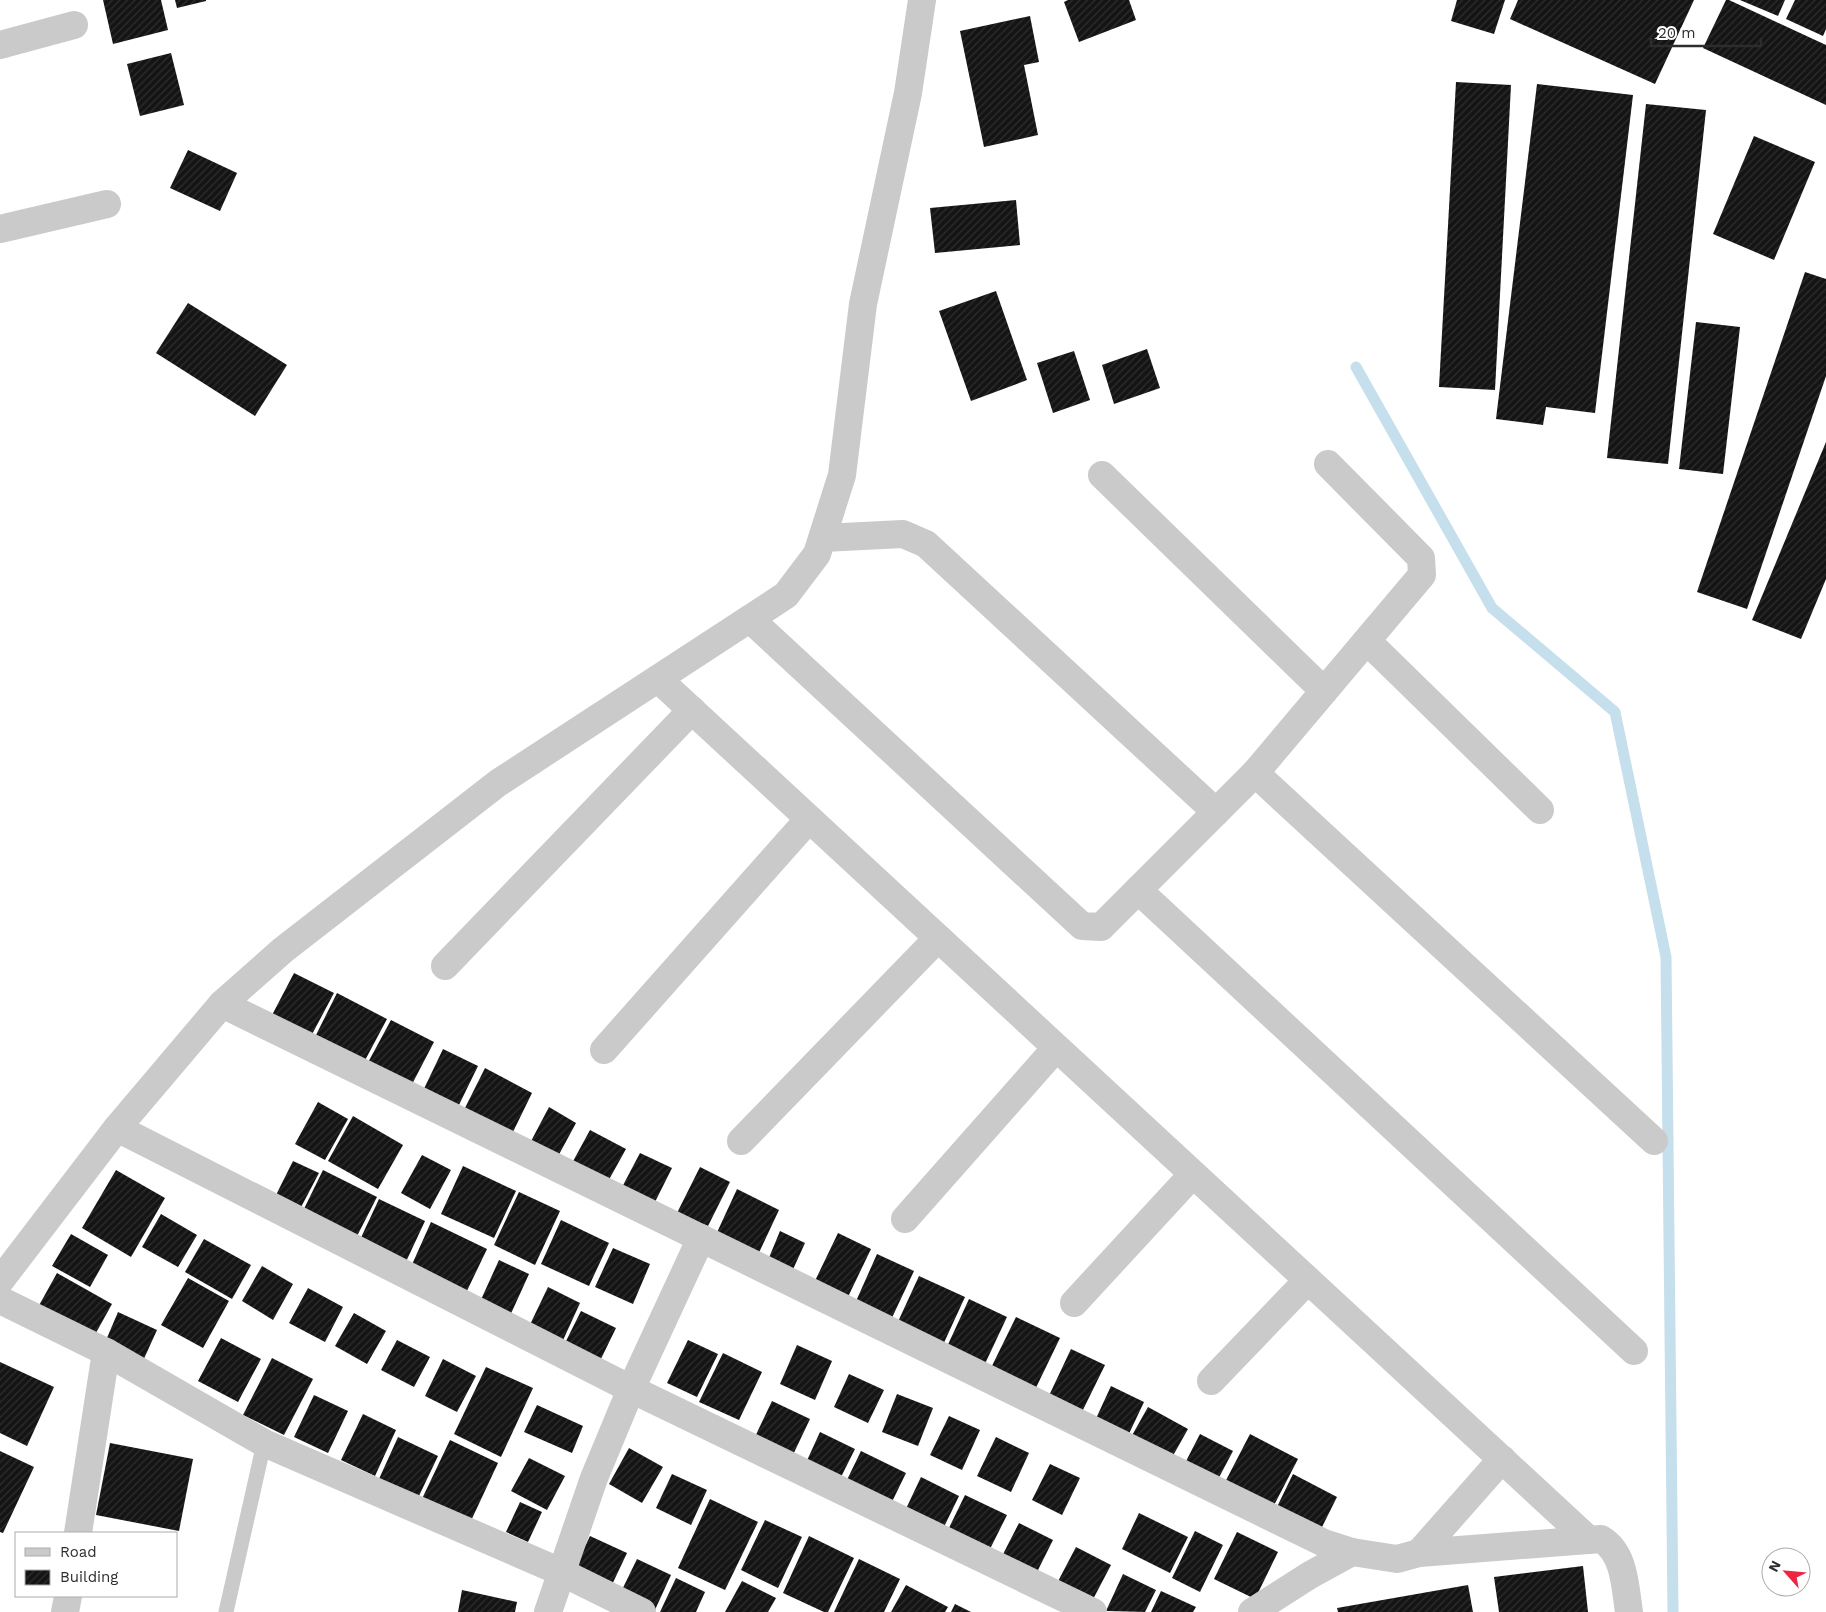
<svg xmlns="http://www.w3.org/2000/svg" width="1826" height="1612" font-family="'Work Sans',sans-serif">
  <style>
    .lines { fill: none; stroke-linecap: round; stroke-linejoin: round }
    .stream { stroke: #c5dfec; stroke-width: 11 }
    .building { fill: url(#building-hatch) }
    .service { stroke: #cacaca; stroke-width: 15 }
    .minor { stroke: #cacaca; stroke-width: 28 }
  </style>
  <defs>
    <pattern id="building-hatch" width="6" height="6" patternUnits="userSpaceOnUse" patternTransform="scale(1.25)"><rect width="6" height="6" fill="#141414"/><path d="M-1 1l2-2M0 6l6-6M5 7l2-2" fill="none" stroke="#2e2e2e"/></pattern>
  </defs>
  <rect width="100%" height="100%" fill="#fff"/>
  <g class="lines">
    <path class="stream" d="M1356,367L1492,608L1615,712L1666,957L1673,1612"/>
  </g>
  <g class="building">
    <path d="M103,0H161L168,30L113,44Z"/>
    <path d="M175,0H206V1L177,8Z"/>
    <path d="M1068,0H1129L1136,20L1079,42L1064,2Z"/>
    <path d="M1457,0H1505L1494,34L1451,21Z"/>
    <path d="M1518,0H1694L1655,84L1510,19Z"/>
    <path d="M1726,0H1729L1826,45V105L1703,48Z"/>
    <path d="M1740,0H1785L1778,16Z"/>
    <path d="M1795,0H1826V29L1823,36L1786,19Z"/>
    <path d="M1030,16L1039,62L1024,65L1038,135L984,147L960,31Z"/>
    <path d="M171,53L184,105L140,116L127,64Z"/>
    <path d="M1456,82L1511,85L1495,390L1439,387Z"/>
    <path d="M1537,84L1633,95L1595,413L1546,407L1543,425L1496,419Z"/>
    <path d="M1646,104L1706,110L1668,464L1607,458Z"/>
    <path d="M1754,136L1815,162L1774,260L1713,234Z"/>
    <path d="M188,150L237,173L220,211L170,188Z"/>
    <path d="M1016,200L1020,245L935,253L930,208Z"/>
    <path d="M1805,272L1826,279V376L1747,609L1697,592Z"/>
    <path d="M996,291L1027,380L971,401L939,311Z"/>
    <path d="M188,303L287,365L255,416L156,353Z"/>
    <path d="M1696,322L1740,327L1723,474L1679,469Z"/>
    <path d="M1147,349L1160,388L1114,404L1102,365Z"/>
    <path d="M1074,351L1090,400L1053,413L1037,363Z"/>
    <path d="M1826,442V579L1801,639L1752,620Z"/>
    <path d="M294,973L334,993L309,1040L270,1019Z"/>
    <path d="M337,993L387,1019L362,1066L313,1041Z"/>
    <path d="M391,1020L434,1042L409,1090L365,1068Z"/>
    <path d="M443,1049L478,1066L456,1111L422,1093Z"/>
    <path d="M485,1068L532,1093L511,1136L463,1112Z"/>
    <path d="M318,1102L348,1119L325,1160L295,1144Z"/>
    <path d="M549,1107L576,1123L556,1160L529,1145Z"/>
    <path d="M353,1116L403,1145L378,1189L328,1161Z"/>
    <path d="M590,1130L626,1149L606,1185L571,1165Z"/>
    <path d="M640,1153L672,1168L652,1208L620,1191Z"/>
    <path d="M422,1155L451,1170L430,1209L401,1193Z"/>
    <path d="M293,1161L319,1173L299,1211L274,1199Z"/>
    <path d="M463,1166L516,1191L494,1238L441,1214Z"/>
    <path d="M700,1167L730,1182L705,1232L675,1217Z"/>
    <path d="M116,1170L165,1198L131,1257L82,1228Z"/>
    <path d="M323,1170L377,1197L354,1242L301,1215Z"/>
    <path d="M737,1189L779,1210L756,1259L714,1239Z"/>
    <path d="M519,1192L560,1211L535,1265L494,1245Z"/>
    <path d="M379,1199L425,1221L404,1266L358,1244Z"/>
    <path d="M161,1214L197,1235L178,1267L142,1247Z"/>
    <path d="M561,1220L609,1243L589,1286L541,1264Z"/>
    <path d="M431,1222L487,1249L465,1295L410,1269Z"/>
    <path d="M780,1231L805,1243L790,1276L766,1265Z"/>
    <path d="M838,1233L871,1249L846,1301L813,1285Z"/>
    <path d="M71,1234L108,1255L90,1287L52,1266Z"/>
    <path d="M204,1239L251,1265L232,1299L185,1272Z"/>
    <path d="M613,1248L650,1264L633,1304L595,1287Z"/>
    <path d="M877,1254L914,1271L889,1324L853,1308Z"/>
    <path d="M499,1260L529,1274L509,1318L479,1304Z"/>
    <path d="M262,1266L293,1284L273,1320L242,1301Z"/>
    <path d="M57,1273L112,1304L92,1340L37,1309Z"/>
    <path d="M919,1276L965,1297L942,1347L896,1326Z"/>
    <path d="M188,1278L229,1301L203,1348L161,1325Z"/>
    <path d="M548,1287L580,1303L559,1349L526,1333Z"/>
    <path d="M308,1288L343,1307L325,1342L289,1323Z"/>
    <path d="M969,1299L1007,1317L983,1368L945,1351Z"/>
    <path d="M581,1311L616,1328L598,1365L563,1347Z"/>
    <path d="M118,1312L157,1330L142,1363L104,1345Z"/>
    <path d="M354,1313L386,1331L367,1364L335,1346Z"/>
    <path d="M1016,1317L1060,1338L1032,1396L988,1374Z"/>
    <path d="M221,1338L261,1359L238,1402L198,1381Z"/>
    <path d="M397,1340L430,1357L414,1387L381,1370Z"/>
    <path d="M688,1340L718,1354L697,1397L667,1383Z"/>
    <path d="M797,1345L832,1361L815,1400L780,1384Z"/>
    <path d="M1071,1349L1105,1365L1079,1418L1046,1402Z"/>
    <path d="M723,1353L762,1372L739,1420L699,1402Z"/>
    <path d="M272,1358L313,1379L284,1435L243,1415Z"/>
    <path d="M443,1359L476,1376L457,1412L425,1396Z"/>
    <path d="M0,1362L54,1387L27,1446L0,1433Z"/>
    <path d="M486,1367L533,1388L501,1457L454,1434Z"/>
    <path d="M849,1374L884,1390L868,1423L834,1407Z"/>
    <path d="M1111,1386L1144,1402L1126,1440L1093,1425Z"/>
    <path d="M897,1394L933,1408L918,1446L882,1432Z"/>
    <path d="M314,1395L348,1411L328,1453L294,1437Z"/>
    <path d="M772,1401L810,1419L791,1459L753,1441Z"/>
    <path d="M537,1405L583,1426L572,1453L524,1432Z"/>
    <path d="M1148,1407L1188,1429L1170,1461L1130,1439Z"/>
    <path d="M363,1414L396,1430L375,1476L341,1460Z"/>
    <path d="M949,1416L980,1430L962,1470L930,1455Z"/>
    <path d="M820,1432L855,1449L838,1483L804,1467Z"/>
    <path d="M1200,1434L1233,1451L1215,1485L1183,1467Z"/>
    <path d="M1250,1434L1298,1459L1270,1513L1222,1488Z"/>
    <path d="M398,1437L438,1456L418,1498L379,1479Z"/>
    <path d="M996,1437L1029,1453L1011,1492L977,1476Z"/>
    <path d="M450,1440L498,1463L469,1525L420,1503Z"/>
    <path d="M110,1443L193,1459L179,1531L96,1515Z"/>
    <path d="M629,1448L663,1467L642,1503L609,1484Z"/>
    <path d="M0,1451L34,1467L3,1533L0,1532Z"/>
    <path d="M861,1451L906,1473L890,1506L845,1484Z"/>
    <path d="M529,1458L565,1476L547,1510L511,1491Z"/>
    <path d="M1050,1464L1080,1478L1062,1515L1032,1500Z"/>
    <path d="M672,1474L707,1490L691,1525L656,1508Z"/>
    <path d="M1293,1474L1337,1497L1319,1533L1275,1511Z"/>
    <path d="M921,1477L959,1496L942,1531L904,1513Z"/>
    <path d="M965,1495L1007,1515L987,1555L946,1534Z"/>
    <path d="M710,1499L758,1522L725,1590L678,1568Z"/>
    <path d="M520,1502L542,1512L528,1542L506,1532Z"/>
    <path d="M1139,1513L1188,1537L1170,1573L1122,1549Z"/>
    <path d="M765,1520L802,1537L778,1588L741,1570Z"/>
    <path d="M1019,1523L1053,1540L1034,1578L1000,1560Z"/>
    <path d="M1195,1531L1223,1545L1200,1592L1172,1578Z"/>
    <path d="M1237,1532L1278,1552L1255,1599L1214,1579Z"/>
    <path d="M590,1536L627,1553L609,1591L572,1573Z"/>
    <path d="M809,1536L854,1558L828,1612H824L783,1593Z"/>
    <path d="M1076,1547L1111,1565L1090,1605L1055,1587Z"/>
    <path d="M637,1559L671,1575L654,1612L619,1596Z"/>
    <path d="M859,1559L900,1579L884,1612H834Z"/>
    <path d="M1583,1566L1588,1612H1499L1494,1577Z"/>
    <path d="M1123,1574L1156,1590L1145,1612L1106,1611Z"/>
    <path d="M676,1578L705,1592L696,1612H660Z"/>
    <path d="M742,1581L776,1598L768,1612H725Z"/>
    <path d="M906,1585L948,1607L945,1612H891Z"/>
    <path d="M1468,1585L1473,1612H1338L1337,1608Z"/>
    <path d="M462,1590L517,1602L515,1612H458Z"/>
    <path d="M1161,1591L1196,1607L1193,1612H1151Z"/>
    <path d="M955,1604L971,1612H951Z"/>
  </g>
  <g class="lines">
    <path class="service" d="M226,1612L264,1443"/>
    <g class="minor">
      <path d="M0,45L74,25"/>
      <path d="M0,229L107,204"/>
      <path d="M1102,475L1324,691"/>
      <path d="M823,538L903,534L926,544L1216,812"/>
      <path d="M750,619L1082,926L1101,927L1255,773L1422,575L1421,558L1328,464"/>
      <path d="M1367,641L1540,810"/>
      <path d="M658,679L1589,1540"/>
      <path d="M1255,773L1654,1141"/>
      <path d="M1138,890L1634,1351"/>
      <path d="M445,966L692,710"/>
      <path d="M222,1004L1324,1543L1352,1552L1397,1559L1419,1553L1601,1539C1625,1553 1625,1587 1629,1612"/>
      <path d="M604,1050L809,819"/>
      <path d="M117,1128L631,1389L1093,1612"/>
      <path d="M741,1141L938,938"/>
      <path d="M905,1219L1056,1048"/>
      <path d="M0,1281L117,1128L222,1004L283,950L498,783L786,595L817,554L842,475L863,304L908,93L922,0"/>
      <path d="M0,1300L106,1352L264,1443L561,1572L642,1612"/>
      <path d="M1074,1303L1193,1174"/>
      <path d="M1211,1381L1308,1280"/>
      <path d="M78,1533L106,1352"/>
      <path d="M1419,1553L1502,1459"/>
      <path d="M65,1612L68,1596"/>
      <path d="M548,1612L594,1478L631,1389L701,1238"/>
      <path d="M1252,1612L1310,1575L1352,1552"/>
    </g>
  </g>
  <rect x="15" y="1532" width="162" height="65" fill="#ffffff" stroke="#ababab"/>
  <rect x="25" y="1548" width="25" height="8" fill="#cacaca" stroke="#ababab"/>
  <text x="60" y="1557" font-size="15" fill="#2d2d2d">Road</text>
  <rect x="25" y="1570" width="25" height="15" fill="url(#building-hatch)" stroke="#ababab"/>
  <text x="60" y="1582" font-size="15" fill="#2d2d2d">Building</text>
  <g transform="translate(1786 1572) rotate(297)"><circle r="24" fill="#ffffff" stroke="#ababab"/>
  <path d="M0-4L9 19L0 12L-9 19Z" fill="#ed273f"/>
  <text y="-8" font-size="14" font-weight="bold" text-anchor="middle" fill="#2d2d2d">N</text>
  </g>
  <path d="M1651 38v8h110v-8" fill="none" stroke="#2d2d2d" stroke-width="2.5"/>
  <text x="1658" y="38" font-size="15" fill="#2d2d2d" stroke="#ffffff" stroke-width="4" paint-order="stroke">20 m</text>
</svg>
